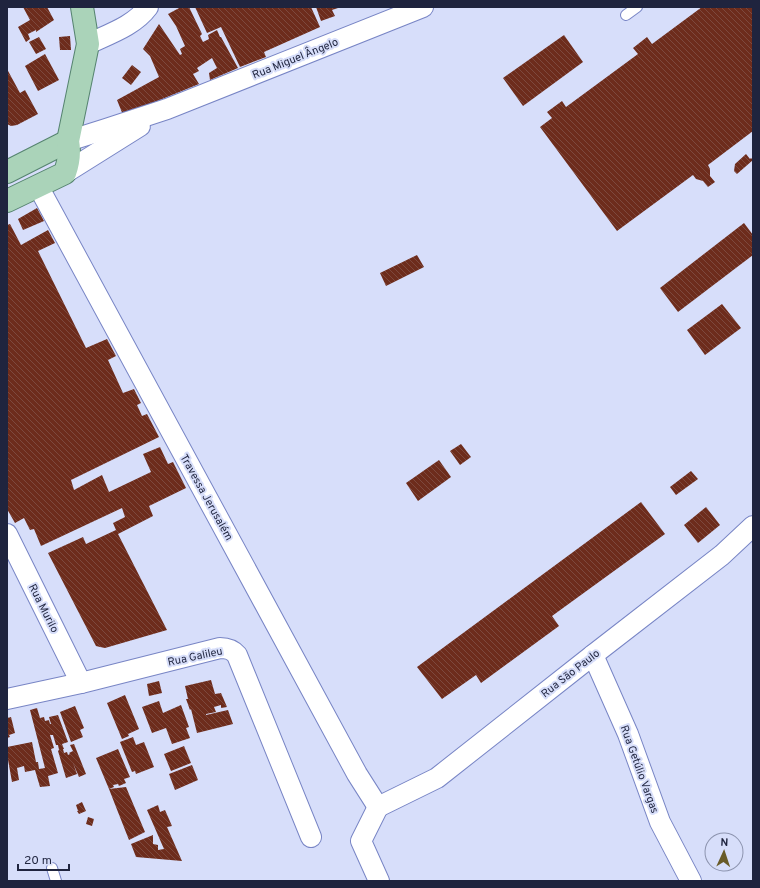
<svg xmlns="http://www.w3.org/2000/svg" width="760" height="888" font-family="Overpass,sans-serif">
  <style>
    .building { fill: url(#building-back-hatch) }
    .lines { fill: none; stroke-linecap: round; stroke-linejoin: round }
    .lane-casing { stroke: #7885c5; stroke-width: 12 }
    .street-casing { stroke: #7885c5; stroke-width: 22 }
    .primary-casing { stroke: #55836f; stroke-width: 24 }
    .lane { stroke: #fff; stroke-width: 10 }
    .street { stroke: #fff; stroke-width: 20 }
    .primary { stroke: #aad3b9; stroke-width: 22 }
    .labels { text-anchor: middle; stroke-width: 4; stroke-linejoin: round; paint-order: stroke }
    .street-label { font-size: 11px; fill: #1f243e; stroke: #d7defa }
  </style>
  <defs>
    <pattern id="building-back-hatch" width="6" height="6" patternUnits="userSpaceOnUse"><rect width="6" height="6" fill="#6d2c1c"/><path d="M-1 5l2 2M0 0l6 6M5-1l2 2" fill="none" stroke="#7d493e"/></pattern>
  </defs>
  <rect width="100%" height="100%" fill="#d7defa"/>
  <g class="building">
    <path d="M23,7H47L54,20L36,32V30L28,34L30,39L26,42L18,27L30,20Z"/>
    <path d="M181,7H189L202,34L200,36L203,42L209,39L208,35L217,30L220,37H221L238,68L210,80L209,73L217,68L212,58L197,68L199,71L193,74L199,84L123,115L117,100L159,77L150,56L143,49L159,24L180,55L182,54L180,49L185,46L176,26L168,14Z"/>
    <path d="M195,7H311L320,27L264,52L266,57L240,67L221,27L207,33Z"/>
    <path d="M316,7H341L332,10L335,16L321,21Z"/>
    <path d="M702,7H753V131L708,165L710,169V176L715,182L708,187L703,181L696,179L693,175L617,231L540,127L552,118L547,112L562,101L566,107L638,54L633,48L647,37L652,44Z"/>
    <path d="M564,35L583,62L523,106L503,78Z"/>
    <path d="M70,36L71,50H60L59,37Z"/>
    <path d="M39,37L46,49L36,54L29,42Z"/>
    <path d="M45,54L59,80L38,91L25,66Z"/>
    <path d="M132,65L141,72L131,85L122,78Z"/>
    <path d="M7,69L20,93L25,90L38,114L17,125L11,126L7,124Z"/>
    <path d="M746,154L750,159L751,158L753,160L737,174L734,171L735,164Z"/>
    <path d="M37,208L44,221L23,230L18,219Z"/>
    <path d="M744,223L753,235V255L678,312L660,288Z"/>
    <path d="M10,224L21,245L48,230L55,243L38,251L86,348L107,339L116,356L108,360L123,393L134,389L141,403L137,405L142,416L147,414L159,437L71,480L74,490L102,475L109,492L151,472L143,454L160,447L168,464L173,462L186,488L149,506L153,516L118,534L167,630L105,648L100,647L96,646L48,553L83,537L86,544L116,530L113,523L125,517L122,508L41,546L34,529L30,530L24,518L15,523L7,509V225Z"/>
    <path d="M417,255L424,267L386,286L380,273Z"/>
    <path d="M722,304L741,328L705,355L687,330Z"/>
    <path d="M461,444L471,457L460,465L450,451Z"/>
    <path d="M439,460L451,477L418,501L406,483Z"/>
    <path d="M691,471L698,479L676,495L670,487Z"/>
    <path d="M641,502L665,534L552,616L559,626L481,683L476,675L442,699L417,667Z"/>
    <path d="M706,507L720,525L698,543L684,525Z"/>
    <path d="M211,680L215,694L221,693L227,707L221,708V705L214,707L216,712L206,714V715L228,710L233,724L197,733L191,709L190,710L186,699H188L185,686Z"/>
    <path d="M159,681L162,693L149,696L147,684Z"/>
    <path d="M125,695L139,729L128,734L129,736L122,739L107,703Z"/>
    <path d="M159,701L163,713L181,705L189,727L186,728L190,738L172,744L166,728L152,733L142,707Z"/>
    <path d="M75,706L84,728L80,730L83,737L71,742L60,712Z"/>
    <path d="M37,708L40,718L44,717L45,721L49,720L50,724H51L49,717L58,715L68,742L62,744L64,749H63L64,753L67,752L68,755L70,754L69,753L73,751L70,745L74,744L86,774L79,777L73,763L77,774L66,778L58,751L59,750L58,745H56L53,735H50L54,748L51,749L58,773L48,776L50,786L40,787L35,770L25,772L24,766L17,768L19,780L12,782L7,754V747L32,742L36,762H38L39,769L45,768L30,710Z"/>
    <path d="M11,717L15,733L9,735L10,737L7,738V718Z"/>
    <path d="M133,737L136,745L144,742L154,767L136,774L135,771L132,772L120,742Z"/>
    <path d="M184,746L191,763L171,771L164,754Z"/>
    <path d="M118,749L130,777L124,779L126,783L119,786L118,784L113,785L114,787L109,789L126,787L145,832L129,840L116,807L109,789L96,758Z"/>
    <path d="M192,765L198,780L175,790L169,774Z"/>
    <path d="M82,802L86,811L79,814L77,811H78L76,805Z"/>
    <path d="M158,805L160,812L165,810L172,826L167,827L182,861L136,857L131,844L153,835V844L158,845V850L164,849L147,810Z"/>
    <path d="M88,817L94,819L92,826L86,824Z"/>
  </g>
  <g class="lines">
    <g class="lane-casing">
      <g id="lane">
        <path d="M626,15L637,7"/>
        <path d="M52,868L56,881"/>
      </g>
    </g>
    <g class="street-casing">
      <g id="street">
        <path d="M88,44C109,34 134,26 148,7"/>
        <path d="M68,141L106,129L167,109L423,7"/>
        <path d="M65,173L140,126"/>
        <path d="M38,186L357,774L378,807"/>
        <path d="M7,534L81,683"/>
        <path d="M593,655L628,734L660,822L691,881"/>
        <path d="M7,699L81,683L220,648C227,648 232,649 237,655L311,837"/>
        <path d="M378,807L437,778L593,655L722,555L753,526"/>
        <path d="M378,807L361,841L379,881"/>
      </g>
    </g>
    <g class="primary-casing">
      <g id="primary">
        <path d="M7,172L68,141"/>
        <path d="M7,201L65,173C69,162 70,152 68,141L88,44L82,7"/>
      </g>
    </g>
    <use href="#lane" class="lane"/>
    <use href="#street" class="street"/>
    <use href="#primary" class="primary"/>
  </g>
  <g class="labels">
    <g class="street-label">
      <text transform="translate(295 58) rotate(-22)" y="4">Rua Miguel Ângelo</text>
      <text transform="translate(207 497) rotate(61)" y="4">Travessa Jerusalém</text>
      <text transform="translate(44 608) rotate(63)" y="4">Rua Murilo</text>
      <text transform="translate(195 656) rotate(-12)" y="4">Rua Galileu</text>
      <text transform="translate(570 673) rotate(-38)" y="4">Rua São Paulo</text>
      <text transform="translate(640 769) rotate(70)" y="4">Rua Getúlio Vargas</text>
    </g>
  </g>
  <rect width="760" height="888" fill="none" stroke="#1f243e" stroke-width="16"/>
  <g transform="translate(724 852) rotate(3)"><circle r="19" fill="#d7defa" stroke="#8d94af"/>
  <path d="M0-3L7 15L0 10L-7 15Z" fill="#695b28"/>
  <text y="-6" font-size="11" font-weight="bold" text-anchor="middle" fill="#1f243e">N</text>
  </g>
  <path d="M18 864v6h51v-6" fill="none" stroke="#1f243e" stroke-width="2"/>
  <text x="24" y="864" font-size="12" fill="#1f243e" stroke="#d7defa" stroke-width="3" paint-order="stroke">20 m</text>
</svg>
